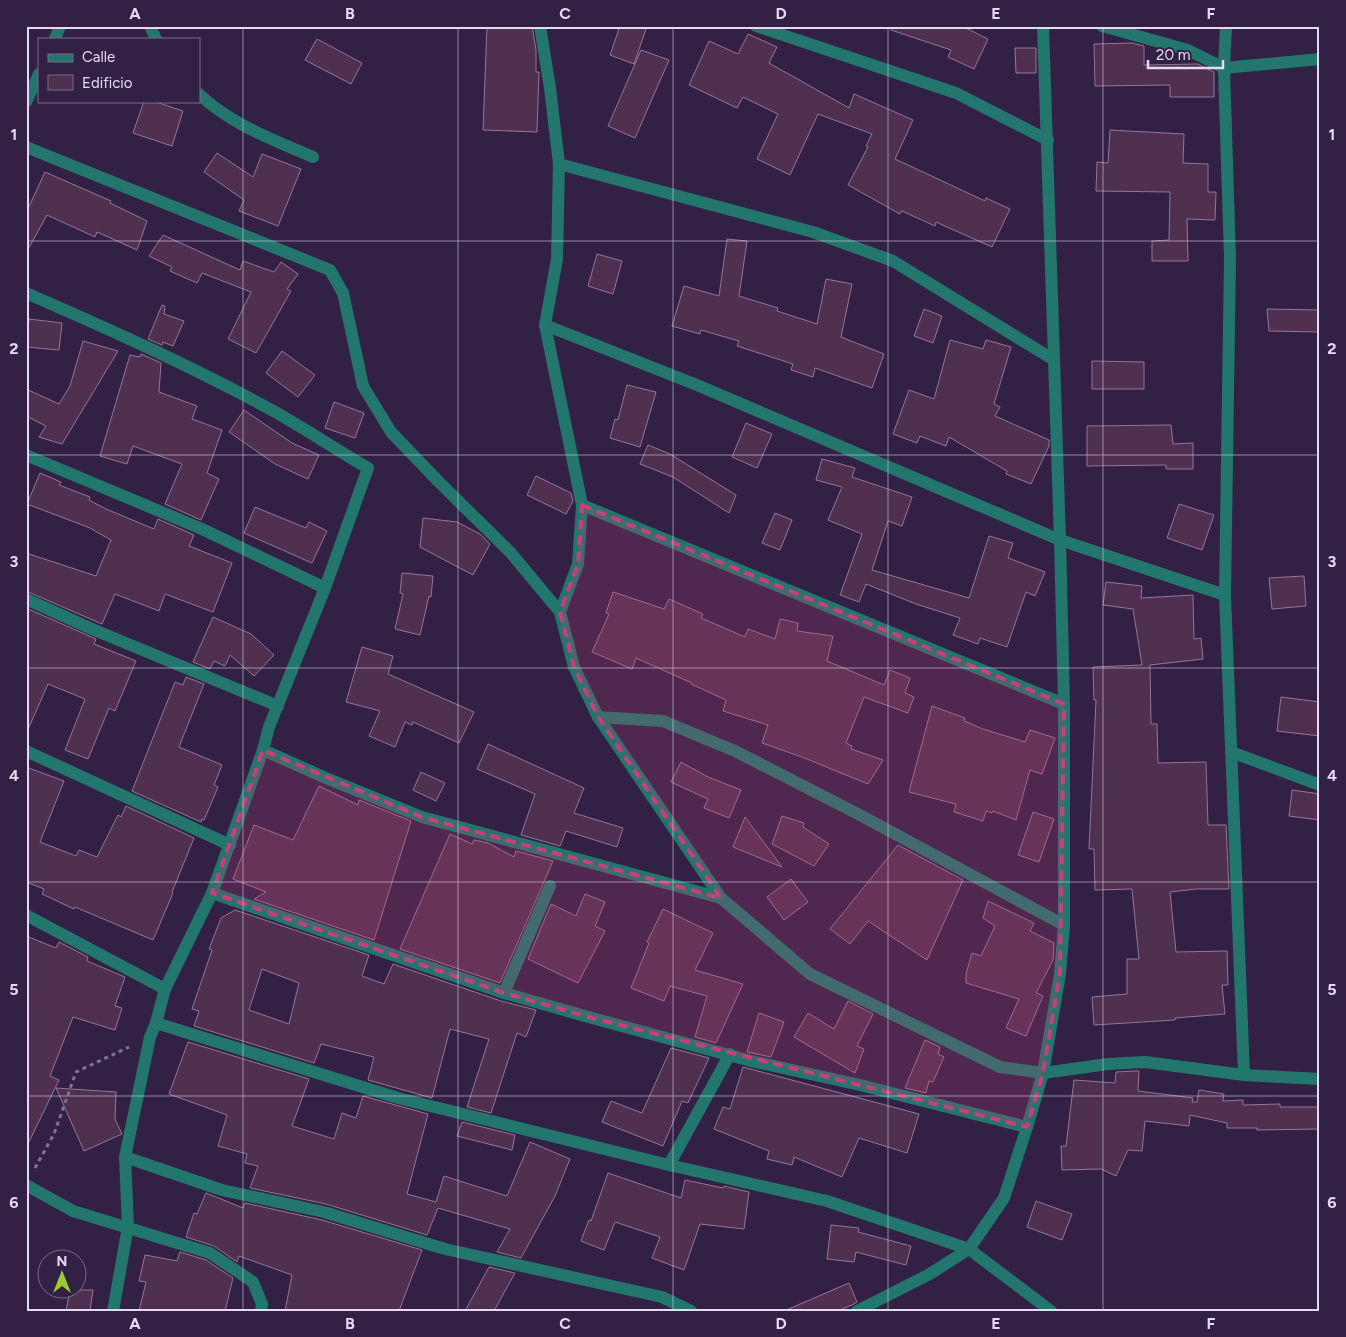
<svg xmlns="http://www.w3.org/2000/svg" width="1346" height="1337" font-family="Figtree,sans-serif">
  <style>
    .building { fill: #4f3051; stroke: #977599; fill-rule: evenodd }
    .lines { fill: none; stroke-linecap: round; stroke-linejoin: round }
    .path { stroke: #817392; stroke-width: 3; stroke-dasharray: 4 4; stroke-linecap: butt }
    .minor { stroke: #22766d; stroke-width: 12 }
    .marked { fill: #c93f79; fill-opacity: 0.2; stroke: #c93f79; stroke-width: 4; stroke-dasharray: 10 6; stroke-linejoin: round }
    .grid { fill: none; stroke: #e4daf2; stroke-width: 1; stroke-opacity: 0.55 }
    .neatline { fill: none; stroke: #e4daf2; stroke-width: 2 }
    .grid-label { font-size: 16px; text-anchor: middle; font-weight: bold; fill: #e4daf2 }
  </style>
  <rect width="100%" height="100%" fill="#322145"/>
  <g class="building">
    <path d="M487,26H532L536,50V72H539L537,132L483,130Z"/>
    <path d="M620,26H647L634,64L610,55Z"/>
    <path d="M892,26H962L988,39L974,69L948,57L951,50L891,30Z"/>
    <path d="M748,34L777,47L769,63L849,108L854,94L913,120L895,159L985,201L986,198L1010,209L992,247L936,222L935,226L902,211L900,214L848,185L868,147L866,146L872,134L818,114L790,175L757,159L778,114L743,97L737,108L689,85L709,41L738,54Z"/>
    <path d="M317,39L362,63L351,84L305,60Z"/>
    <path d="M1132,43L1144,46V65L1198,64L1214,72V97H1170V85L1095,86L1094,44Z"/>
    <path d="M1015,48H1036V73H1016Z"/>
    <path d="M641,50L669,60L635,138L608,126Z"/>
    <path d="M144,101H153L183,111L172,146L133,133Z"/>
    <path d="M1110,130L1184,134L1183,163L1208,164V192H1216L1215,220L1187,219L1188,261H1152V241L1169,240L1170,192L1096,191L1097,162L1108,163Z"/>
    <path d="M217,153L253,177L262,154L301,169L278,226L239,211L244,200L204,172Z"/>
    <path d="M45,172L111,201L110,203L147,221L137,250L97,232L95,237L47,215L26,253V213Z"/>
    <path d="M163,235L240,270L243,261L274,272L281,262L298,274L287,289L291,291L256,353L228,339L251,292L202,273L197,283L170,271L172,267L149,256Z"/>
    <path d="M727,239L747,241L739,296L778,308L777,311L817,324L826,279L852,284L841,337L884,354L872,388L815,368L813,377L791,370L793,364L737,346L739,341L701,330L700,334L672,326L684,286L719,296Z"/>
    <path d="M597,254L622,261L613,294L588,286Z"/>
    <path d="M162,305L165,306L164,314L184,321L173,346L163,342L162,345L148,339Z"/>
    <path d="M924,309L942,316L933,343L914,336Z"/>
    <path d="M1267,309L1320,310V332L1269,331Z"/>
    <path d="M29,319L62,323L59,350L26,347Z"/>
    <path d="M950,340L983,349L986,340L1011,347L994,404L1000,407L995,416L1049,440V446L1031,484L1006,474L1007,471L949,437L946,446L920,436L917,443L893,434L909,390L934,399Z"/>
    <path d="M83,341L118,351L62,444L39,437L46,426L26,416V389L59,404L70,386Z"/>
    <path d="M282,351L315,375L298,397L266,373Z"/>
    <path d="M141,354L161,363L159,392L197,406L192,419L222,430L207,473L219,479L201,520L165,504L182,464L133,446L127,464L100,456L130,355L140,357Z"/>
    <path d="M1092,361L1144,362V389H1092Z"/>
    <path d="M627,385L656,392L640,447L610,438L615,419L618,420Z"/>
    <path d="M334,402L364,413L355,438L325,428Z"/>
    <path d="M244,410L292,443L319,455L308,479L275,464L229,432Z"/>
    <path d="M746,423L772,434L757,468L732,457Z"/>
    <path d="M1171,425L1173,444L1193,443V469H1166V465L1087,466V426Z"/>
    <path d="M648,445L670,454L736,495L729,513L673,477L640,464Z"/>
    <path d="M822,459L855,468L852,477L912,497L902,526L888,521L872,570L969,598L989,536L1013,543L1008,558L1045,572L1035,596L1026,592L1007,647L980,638L978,644L953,635L960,618L916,604L866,584L859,602L840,595L862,534L828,520L842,487L816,480Z"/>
    <path d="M40,473L61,482L59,485L90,497L89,500L106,509L154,529L158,519L194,535L189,546L232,563L213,612L165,594L159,611L115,594L102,624L26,591V553L96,576L111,540L90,528L27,504Z"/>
    <path d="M536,476L571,493L573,501L566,514L527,495Z"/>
    <path d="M1179,504L1214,515L1202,550L1167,538Z"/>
    <path d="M255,507L306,528L309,522L327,531L312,563L244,533Z"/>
    <path d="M775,513L792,520L780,550L762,543Z"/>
    <path d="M423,518L457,522L480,534L490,544L473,575L420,547Z"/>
    <path d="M402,573L433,576L431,597L429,596L420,635L395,629L403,594L400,593Z"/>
    <path d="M1304,576L1306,606L1272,609L1269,578Z"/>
    <path d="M1106,582L1142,586L1141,598L1193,595L1194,639L1201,638L1203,659L1150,665L1151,724H1157L1158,763L1206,762L1208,825H1226L1229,889H1196L1170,892L1176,952L1227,951L1228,985H1222L1225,1014L1175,1018V1020L1094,1025L1092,997L1127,994V959H1139L1132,889L1095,890L1094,849H1089L1096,700H1094L1093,667L1142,665L1133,609L1103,605Z"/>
    <path d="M613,592L664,609L669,599L703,614L701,618L745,637L748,629L775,639L780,619L798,623L797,631L833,636L827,661L884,685L890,670L910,678L905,693L914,697L908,713L864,697L846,743L852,746L851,749L883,760L868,784L802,757L762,743L768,725L723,711L726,700L691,684L692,683L636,658L632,669L592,652L609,614L606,613Z"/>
    <path d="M26,608L96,639L94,644L136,661L115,711L109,708L88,759L65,750L85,699L48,684L26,734Z"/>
    <path d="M213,617L251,634L274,655L254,676L230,655L225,666L214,661L210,669L193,662Z"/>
    <path d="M362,647L393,656L388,674L474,712L459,743L413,722L412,725L405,722L395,747L369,736L380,711L346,702Z"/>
    <path d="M186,677L204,684L179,747L222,765L214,785L218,787L204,820L202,819L201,822L132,791L175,682L183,685Z"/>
    <path d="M1281,697L1320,702V736L1277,731Z"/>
    <path d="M932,706L965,718L964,721L983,729L1025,742L1030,730L1055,738L1042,774L1030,770L1016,820L993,811L992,813L986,811L983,821L954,812L956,804L909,792Z"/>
    <path d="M488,744L584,788L574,813L623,828L617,847L566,831L560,846L521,835L535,794L477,769Z"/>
    <path d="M681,762L708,777L741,790L729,818L704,808L708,799L671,782Z"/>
    <path d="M26,767L64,781L40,842L76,856L79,850L97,857L118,815L121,817L126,806L194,838L172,892L173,893L153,940L75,907L74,909L42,894L44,889L26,882Z"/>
    <path d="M421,772L445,783L436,801L413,790Z"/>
    <path d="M319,786L358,805L359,800L411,821L374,940L254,899L266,892L233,879L254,825L293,840Z"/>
    <path d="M1292,790L1320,794V820L1289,816Z"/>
    <path d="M1033,812L1054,819L1039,862L1018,855Z"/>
    <path d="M782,816L804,823L803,827L829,844L814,866L772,844Z"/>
    <path d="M745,817L782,867L733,847Z"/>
    <path d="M450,834L472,844L474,840L488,843L514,857L516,851L553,861L500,983L400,949Z"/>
    <path d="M898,845L963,880L927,960L868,921L850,944L830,929Z"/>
    <path d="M791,879L808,902L784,920L767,897Z"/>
    <path d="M585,894L605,902L595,926L605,931L578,983L528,959L551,904L576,916Z"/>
    <path d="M988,901L1034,923L1030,931L1054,943L1053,960L1036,993L1043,996L1026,1036L1006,1028L1019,999L966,983V974L972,953L981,956L995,926L983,918Z"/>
    <path d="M663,909L713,933L695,970L743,984L716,1043L695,1037L707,996L670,986L664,1001L631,988L649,943L647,942Z"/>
    <path d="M235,910L369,955L362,976L384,984L393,964L501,1001L536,1010L526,1037L517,1033L491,1113L467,1107L489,1039L450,1029L432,1098L368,1080L374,1057L321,1044L314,1063L194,1026L199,1011L192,1009L212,950L209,949L221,918ZM262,969L299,983L289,1024L249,1010Z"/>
    <path d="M26,936L56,948L59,942L88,957L87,961L125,977L115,1006L122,1008L115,1030L73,1017L50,1076L59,1080L26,1148Z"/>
    <path d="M848,1001L873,1014L857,1046L864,1049L855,1073L794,1037L808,1013L834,1029Z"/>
    <path d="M759,1013L784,1022L771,1057L747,1052Z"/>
    <path d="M925,1040L940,1047L938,1054L944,1057L933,1082L929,1081L926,1093L905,1088Z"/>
    <path d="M188,1042L309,1079L292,1126L334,1139L342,1113L356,1118L363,1096L428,1114L407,1194L436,1202L444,1176L507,1196L530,1142L570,1159L555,1196L521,1258L497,1252L510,1229L438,1208L427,1235L326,1204L250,1188L258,1166L245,1163L247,1154L218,1146L227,1115L169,1094Z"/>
    <path d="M671,1048L709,1058L688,1103L682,1101L663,1146L602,1122L611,1101L642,1113Z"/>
    <path d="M743,1067L919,1114L907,1153L859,1138L842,1177L794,1157L792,1165L767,1159L769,1151L714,1129L723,1107L730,1109Z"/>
    <path d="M1134,1071H1139L1138,1091L1193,1098L1192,1102H1197L1199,1090L1224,1094L1223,1101L1243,1100V1105L1280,1104V1107H1320V1129L1257,1130V1128H1227V1123L1190,1115L1189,1126L1145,1121L1142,1151L1128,1150L1116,1176L1101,1169L1062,1170L1061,1146H1066L1074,1080L1115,1083L1116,1072Z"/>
    <path d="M56,1088L116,1092L115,1119L122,1134L84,1151Z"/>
    <path d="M462,1122L515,1135L512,1150L457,1136Z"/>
    <path d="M608,1173L681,1198L685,1180L723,1188L724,1186L749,1192L744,1229L700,1224L684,1270L652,1258L660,1237L615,1222L604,1250L581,1241L589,1220L591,1221Z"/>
    <path d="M206,1193L243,1208L245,1203L322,1220L422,1250L399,1311H285L292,1275L239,1256L237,1262L214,1246L186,1237L194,1213L197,1214Z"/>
    <path d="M1036,1201L1072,1214L1062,1240L1027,1227Z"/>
    <path d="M831,1225L859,1228L858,1232L911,1246L906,1265L856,1252L854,1262L827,1259Z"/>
    <path d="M180,1252L206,1260L233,1278L225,1311H139L146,1282L139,1281L145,1255L177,1261Z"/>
    <path d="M489,1267L515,1273L494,1311H465Z"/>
    <path d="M849,1283L857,1302L852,1305L837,1311H784Z"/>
    <path d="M70,1290H93L90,1311H66Z"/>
  </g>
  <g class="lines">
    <path class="path" d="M35,1168L54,1134L76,1072L129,1047"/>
    <g class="minor">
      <path d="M150,26L156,39"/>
      <path d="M540,26L550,88L559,164L557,259L545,325L582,505L578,564L560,612L574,667L598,717L721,898L810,974L1000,1067L1043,1073L1108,1064L1145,1062L1244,1075L1320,1079"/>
      <path d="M756,26L956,93L1048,140"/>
      <path d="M1102,26L1188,50L1224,68L1320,59"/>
      <path d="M1226,26L1224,68L1230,258L1225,595L1244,1075"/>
      <path d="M55,39L60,26"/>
      <path d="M199,94C230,124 274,140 313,157"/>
      <path d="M26,102L39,74"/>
      <path d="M26,147L330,270L343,293L363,386L391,432L438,481L511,553L560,612"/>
      <path d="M559,164L813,232L893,261L1054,360"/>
      <path d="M26,293C111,330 196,368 277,413C307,430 337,450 368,468L325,588L269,727L263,750L212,893L165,989L156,1023L150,1037L125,1157L128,1227L113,1311"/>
      <path d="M545,325L697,385L1060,540L1225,595"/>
      <path d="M26,455L202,529L325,588"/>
      <path d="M582,505L1064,704"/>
      <path d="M26,599L92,629L278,706"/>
      <path d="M598,717L663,721L735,751L860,815L1064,925"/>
      <path d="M263,750L326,778L422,817L721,898"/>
      <path d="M26,751L230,845"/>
      <path d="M1231,752L1320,785"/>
      <path d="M212,893L504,993L592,1018L751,1061L860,1085L1027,1127"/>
      <path d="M26,915L165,989"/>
      <path d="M504,993L550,886"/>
      <path d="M156,1023L398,1098L669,1165L827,1201L969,1249L1051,1311"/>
      <path d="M125,1157L222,1190L324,1212L445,1249L662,1297L691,1311"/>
      <path d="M669,1165L730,1054"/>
      <path d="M26,1185L73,1211L210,1253L253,1282L262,1304L261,1311"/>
      <path d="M857,1311L928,1275L969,1249L1004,1198L1027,1127L1043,1073L1060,974L1064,925V704L1060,540L1043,26"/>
    </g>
  </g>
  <path class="marked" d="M582,505L1064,704L1060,974L1043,1073L1027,1127L592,1018L504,993L212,893L263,750L422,817L721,898L598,717L574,667L560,612L578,564Z"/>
  <path class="grid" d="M243,26V1311M458,26V1311M673,26V1311M888,26V1311M1103,26V1311M26,241H1320M26,455H1320M26,668H1320M26,882H1320M26,1096H1320"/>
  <rect width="1346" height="1337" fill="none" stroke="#322145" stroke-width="55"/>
  <rect x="38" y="38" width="162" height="65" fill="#322145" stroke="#796b8a"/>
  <rect x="48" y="54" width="25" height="8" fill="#22766d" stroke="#796b8a"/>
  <text x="82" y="62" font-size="15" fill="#e4daf2">Calle</text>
  <rect x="48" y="75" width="25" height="15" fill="#4f3051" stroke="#796b8a"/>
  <text x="82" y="88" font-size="15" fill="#e4daf2">Edificio</text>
  <g transform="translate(62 1274)"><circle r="24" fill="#322145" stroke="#796b8a"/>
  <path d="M0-4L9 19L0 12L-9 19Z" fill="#9dca30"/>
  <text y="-8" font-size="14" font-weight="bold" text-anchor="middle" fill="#e4daf2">N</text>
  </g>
  <path d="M1148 60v8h75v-8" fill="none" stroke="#e4daf2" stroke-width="2.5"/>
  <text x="1156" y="60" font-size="15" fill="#e4daf2" stroke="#322145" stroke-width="4" paint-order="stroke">20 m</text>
  <rect x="28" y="28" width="1290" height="1282" class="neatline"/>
  <g class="grid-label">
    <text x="135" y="19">A</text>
    <text x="350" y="19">B</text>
    <text x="565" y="19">C</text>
    <text x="781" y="19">D</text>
    <text x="996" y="19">E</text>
    <text x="1211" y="19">F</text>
    <text x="14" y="140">1</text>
    <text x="1332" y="140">1</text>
    <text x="14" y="354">2</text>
    <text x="1332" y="354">2</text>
    <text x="14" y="567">3</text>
    <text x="1332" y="567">3</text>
    <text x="14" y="781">4</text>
    <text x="1332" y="781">4</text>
    <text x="14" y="995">5</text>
    <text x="1332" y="995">5</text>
    <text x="14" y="1208">6</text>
    <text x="1332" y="1208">6</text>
    <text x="135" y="1329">A</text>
    <text x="350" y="1329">B</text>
    <text x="565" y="1329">C</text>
    <text x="781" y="1329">D</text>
    <text x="996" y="1329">E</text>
    <text x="1211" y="1329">F</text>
  </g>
</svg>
